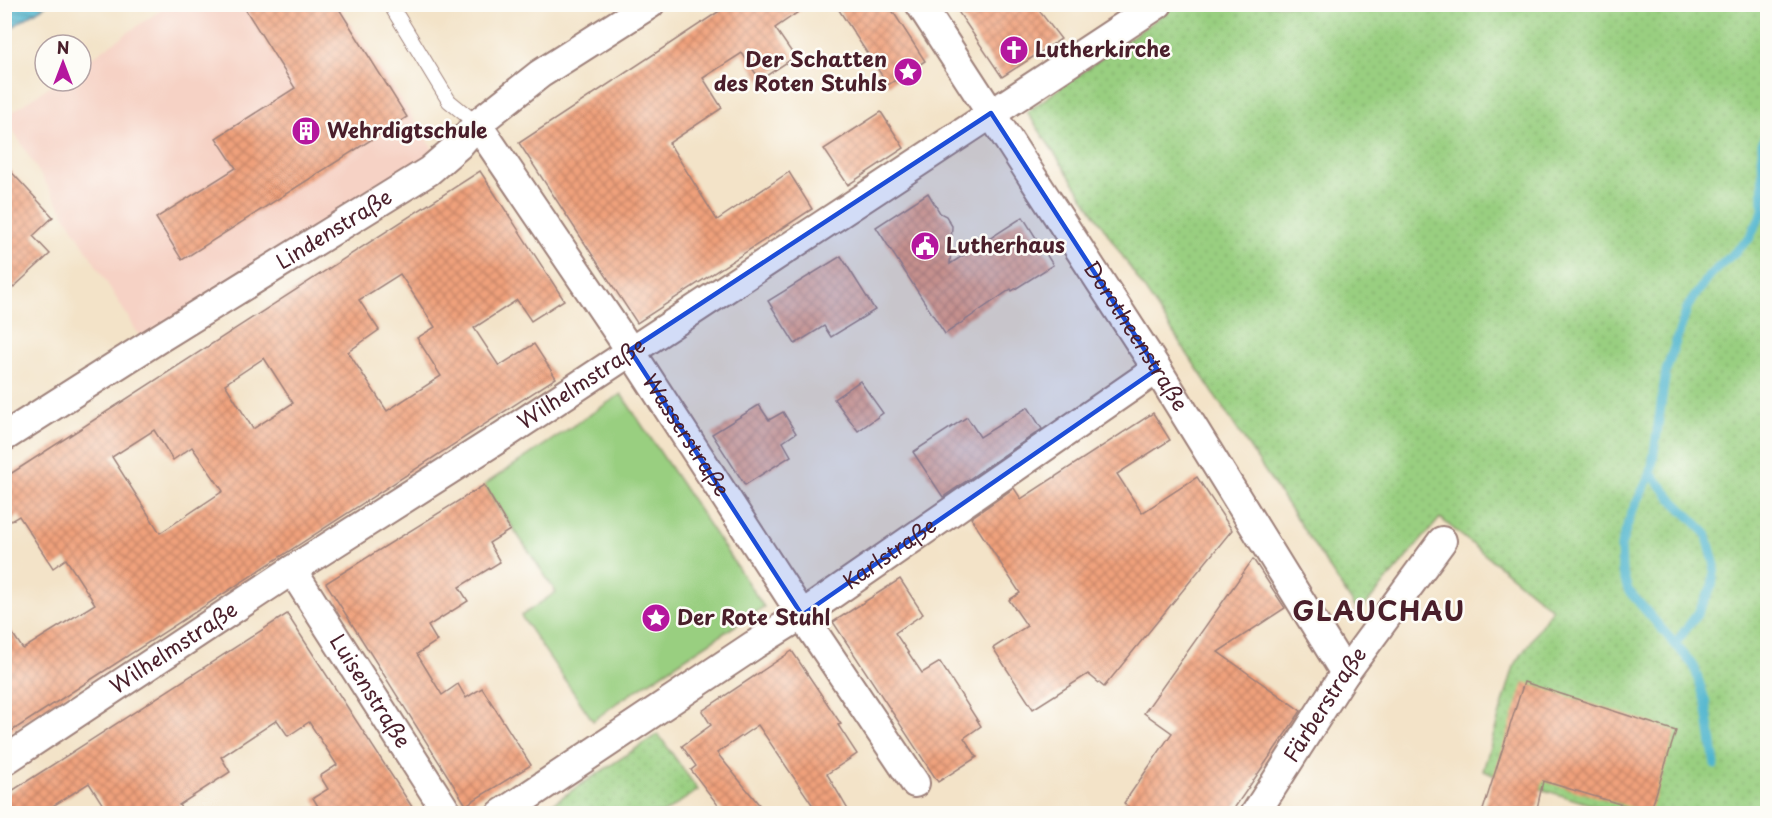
<svg xmlns="http://www.w3.org/2000/svg" width="1772" height="818" font-family="'Playpen Sans',sans-serif">
  <style>
    .built { fill: #f6d2c5 }
    .grass { fill: url(#grass-dots); stroke: #727756; stroke-width: 1.5 }
    .park { fill: #99cf80; stroke: #727756; stroke-width: 1.5 }
    .water { fill: url(#water-rules); stroke: #4c6a7c; stroke-width: 1.5 }
    .lines { fill: none; stroke-linecap: round; stroke-linejoin: round }
    .stream { stroke: #4fb5ce; stroke-width: 9 }
    .building { fill: url(#building-cross-hatch); fill-rule: evenodd }
    .lane-casing { stroke: #9e817a; stroke-width: 16 }
    .street-casing { stroke: #9e817a; stroke-width: 32 }
    .lane { stroke: #fff; stroke-width: 14 }
    .street { stroke: #fff; stroke-width: 28 }
    .marked { fill: #1d4ed8; fill-opacity: 0.2; stroke: #1d4ed8; stroke-width: 4.5; stroke-linejoin: round }
    .labels { text-anchor: middle; stroke-width: 5; stroke-linejoin: round; paint-order: stroke }
    .poi-label { font-size: 21px; font-weight: bold; fill: #4a1f2b; stroke: #fdfcf7; text-anchor: start }
    .street-label { font-size: 21px; fill: #4a1f2b; stroke: #fdfcf7 }
    .district-label { font-size: 27px; font-weight: bold; letter-spacing: 1.5px; fill: #4a1f2b; stroke: #fdfcf7 }
  </style>
  <defs>
    <pattern id="grass-dots" width="8" height="8" patternUnits="userSpaceOnUse" patternTransform="scale(1.5)"><rect width="8" height="8" fill="#99cf80"/><path d="M2 2h.1M6 6h.1" fill="none" stroke="#85b16f" stroke-width="1.8" stroke-linecap="round"/></pattern>
    <pattern id="water-rules" width="6" height="5" patternUnits="userSpaceOnUse" patternTransform="scale(1.5)"><rect width="6" height="5" fill="#4fb5ce"/><path d="M0 2.5h6" fill="none" stroke="#4493a7"/></pattern>
    <pattern id="building-cross-hatch" width="8" height="8" patternUnits="userSpaceOnUse" patternTransform="scale(1.5)"><rect width="8" height="8" fill="#f0a17c"/><path d="M0 0l8 8M0 8l8-8" fill="none" stroke="#c48366"/></pattern>
  </defs>
  <rect width="100%" height="100%" fill="#fdfcf7"/>
  <filter id="ink" filterUnits="userSpaceOnUse"><feTurbulence type="fractalNoise" baseFrequency=".0167" numOctaves="2"/><feDisplacementMap in="SourceGraphic" scale="12" xChannelSelector="R" yChannelSelector="G"/><feConvolveMatrix kernelMatrix="1 2 1 2 8 2 1 2 1" color-interpolation-filters="sRGB"/></filter>
  <filter id="wash" filterUnits="userSpaceOnUse"><feTurbulence type="fractalNoise" baseFrequency=".008" numOctaves="4" result="noise"/><feDisplacementMap in="SourceGraphic" scale="24" xChannelSelector="R" yChannelSelector="G"/><feGaussianBlur stdDeviation="1.35" result="paint"/><feColorMatrix in="noise" values="0 0 0 0 0 0 0 0 0 0 0 0 0 0 0 0 0 1.4 0 .05"/><feComposite in="paint" operator="in"/></filter>
  <g filter="url(#wash)">
    <rect width="100%" height="100%" fill="#f3e3c8"/>
    <path class="built" d="M168,5H339L433,149L420,165L142,340L5,117L57,81H81V65Z"/>
    <g class="grass">
      <path d="M1176,5H1767V813H1618L1483,771L1514,666L1552,609L1440,518L1359,613L1027,112Z"/>
      <path d="M658,734L698,790L664,813H538Z"/>
    </g>
    <path class="park" d="M621,394L764,607L618,702L593,721L521,616L556,592L484,485Z"/>
    <path class="water" d="M5,4H46V5L5,32Z"/>
    <g class="lines">
      <g class="stream">
        <path d="M1651,473L1671,498L1706,533L1715,566L1712,586L1698,613L1675,644"/>
        <path d="M1715,765L1706,703L1694,666L1628,590L1622,570L1621,546L1631,514L1651,473L1666,371L1688,306L1709,276L1749,239L1763,211L1762,144L1768,129"/>
      </g>
    </g>
    <g id="blocks">
      <g class="building">
        <path d="M242,4H336L407,117L182,260L156,218L236,168L216,138L295,88Z"/>
        <path d="M730,4H810L775,28L795,57L760,80L742,53L703,78L722,108L669,143L717,220L789,172L812,209L637,323L519,143Z"/>
        <path d="M835,4H888L925,61L888,85Z"/>
        <path d="M953,4H1034L1061,39L1002,77Z"/>
        <path d="M881,112L904,148L848,185L824,149Z"/>
        <path d="M4,164L53,217L33,236L50,254L4,296Z"/>
        <path d="M480,171L564,300L531,321L517,300L474,328L499,366L534,344L556,378L4,736V621L23,649L95,604L66,559L53,568L19,516L4,525V478ZM400,274L435,327L417,338L441,376L387,411L348,352L379,330L359,300ZM264,358L293,403L253,429L225,384ZM154,430L173,460L192,447L223,491L160,533L112,457Z"/>
        <path d="M928,193L940,213L946,216L952,226L950,264L1023,217L1053,265L1012,291L1011,289L945,334L876,227Z"/>
        <path d="M841,256L875,310L831,337L824,326L795,344L768,301Z"/>
        <path d="M860,381L883,413L858,431L834,399Z"/>
        <path d="M759,405L769,420L783,412L796,433L783,442L791,456L745,485L712,434Z"/>
        <path d="M1028,407L1042,429L943,497L913,452L967,417L980,437Z"/>
        <path d="M1153,413L1170,440L1117,474L1142,513L1197,477L1232,530L1104,687L1088,674L1033,709L993,648L1027,626L1009,600L1020,593L971,518L1014,488L1021,499Z"/>
        <path d="M484,485L510,530L489,543L500,562L459,587L468,601L428,626L437,641L417,654L442,695L458,684L466,698L482,688L531,765L466,805L326,583Z"/>
        <path d="M1253,559L1285,608L1218,652L1301,711L1231,813H1134L1124,803L1172,733L1144,713Z"/>
        <path d="M900,579L923,614L895,633L922,673L940,662L981,726L964,738L977,757L938,782L833,622Z"/>
        <path d="M287,614L416,813H322L313,798L328,789L320,776L337,765L309,722L288,736L277,720L221,757L230,772L179,805L185,813H108L89,783L42,813H4V796Z"/>
        <path d="M792,651L841,724L838,725L857,754L827,774L850,813H818L758,725L717,753L766,813H724L691,770L696,766L682,746L711,725L702,711Z"/>
        <path d="M1524,682L1676,731L1650,813L1543,781L1536,813H1482Z"/>
      </g>
    </g>
  </g>
  <g filter="url(#ink)">
    <use href="#blocks" fill-opacity="0" stroke="#9e817a" stroke-width="1.5"/>
    <g class="lines">
      <g class="lane-casing">
        <path id="lane" d="M390,4L449,101L477,124"/>
      </g>
      <g class="street-casing">
        <g id="street">
          <path id="s1" d="M920,4L1157,369L1345,673"/>
          <path id="s2" d="M477,124L630,350L802,615L915,783"/>
          <path id="s3" d="M4,437L158,339L429,171L458,146L477,124L540,74L650,4"/>
          <path id="s4" d="M292,570L448,814"/>
          <path id="s5" d="M4,761L292,570L504,435L1158,4"/>
          <path id="s6" d="M501,814L754,645L802,615L1157,369"/>
          <path id="s7" d="M1255,814L1345,673L1442,541"/>
        </g>
      </g>
      <use href="#lane" class="lane"/>
      <use href="#street" class="street"/>
    </g>
  </g>
  <path class="marked" d="M991,113L1157,369L802,615L630,350Z"/>
  <defs>
    <g id="church-disc" transform="scale(1.5)"><circle r="9.5" fill="#b5179e" stroke="#fdfcf7"/><path d="M-1.2-6h2.4v3.5h3.3v2.4h-3.3V6h-2.4V-.1h-3.3v-2.4h3.3Z" fill="#fff"/></g>
    <g id="sight-disc" transform="scale(1.5)"><circle r="9.5" fill="#b5179e" stroke="#fdfcf7"/><path d="M0-6L1.8-2.2L6-1.7L2.9 1.2L3.7 5.4L0 3.3L-3.7 5.4L-2.9 1.2L-6-1.7L-1.8-2.2Z" fill="#fff"/></g>
    <g id="building-disc" transform="scale(1.5)"><circle r="9.5" fill="#b5179e" stroke="#fdfcf7"/><path d="M-4-6H4V6H1V3H-1V6H-4ZM-2.5-4.3h1.7v1.8h-1.7ZM.8-4.3h1.7v1.8H.8ZM-2.5-1h1.7V.8h-1.7ZM.8-1h1.7V.8H.8Z" fill="#fff"/></g>
    <g id="civic-disc" transform="scale(1.5)"><circle r="9.5" fill="#b5179e" stroke="#fdfcf7"/><path d="M-.6-6.5H3V-4.5H.6V-3L4-1V1h2V6H-6V1h2V-1L-.6-3ZM-1.2 2.5V6h2.4V2.5Z" fill="#fff"/></g>
  </defs>
  <g fill-rule="evenodd">
    <use href="#church-disc" x="1014" y="50"/>
    <use href="#sight-disc" x="908" y="72"/>
    <use href="#building-disc" x="306" y="131"/>
    <use href="#civic-disc" x="925" y="246"/>
    <use href="#sight-disc" x="656" y="618"/>
  </g>
  <g class="labels">
    <g class="poi-label">
      <text x="1035" y="57">Lutherkirche</text>
      <text x="887" y="67" text-anchor="end">Der Schatten<tspan x="887" dy="24">des Roten Stuhls</tspan></text>
      <text x="327" y="138">Wehrdigtschule</text>
      <text x="946" y="253">Lutherhaus</text>
      <text x="677" y="625">Der Rote Stuhl</text>
    </g>
    <g class="street-label">
      <text dy="7" stroke="none"><textPath href="#s3" startOffset="390">Lindenstraße</textPath></text>
      <text dy="7" stroke="none"><textPath href="#s1" startOffset="396">Dorotheenstraße</textPath></text>
      <text dy="7" stroke="none"><textPath href="#s5" startOffset="690">Wilhelmstraße</textPath></text>
      <text dy="7" stroke="none"><textPath href="#s2" startOffset="375">Wasserstraße</textPath></text>
      <text dy="7" stroke="none"><textPath href="#s6" startOffset="468">Karlstraße</textPath></text>
      <text dy="7" stroke="none"><textPath href="#s5" startOffset="204">Wilhelmstraße</textPath></text>
      <text dy="7" stroke="none"><textPath href="#s4" startOffset="144">Luisenstraße</textPath></text>
      <text dy="7" stroke="none"><textPath href="#s7" startOffset="130">Färberstraße</textPath></text>
    </g>
    <g class="district-label">
      <text x="1379" y="621">GLAUCHAU</text>
    </g>
  </g>
  <rect width="1772" height="818" fill="none" stroke="#fdfcf7" stroke-width="24"/>
  <g transform="translate(63 63)"><circle r="28" fill="#fdfcf7" stroke="#b5a4a5" stroke-width="1.5"/>
  <path d="M0-4.5L10 22L0 15L-10 22Z" fill="#b5179e"/>
  <text y="-9" font-size="16" font-weight="bold" text-anchor="middle" fill="#4a1f2b">N</text>
  </g>
</svg>
